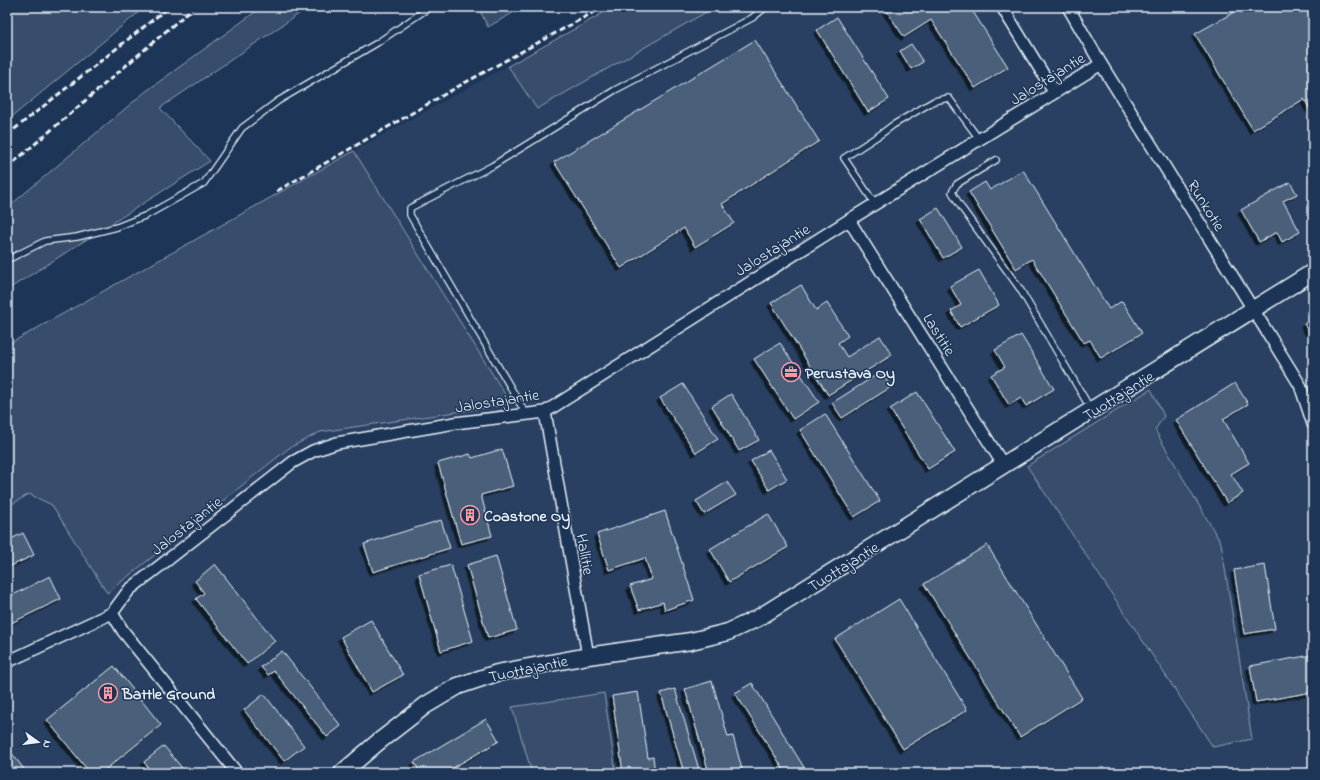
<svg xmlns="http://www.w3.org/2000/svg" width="1320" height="780" font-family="'Indie Flower',sans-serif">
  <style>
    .built { fill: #2a4162 }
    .green { fill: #374d6c; stroke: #909fb2 }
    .building { fill: #495e7a; stroke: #e8f1f8; filter: url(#shadow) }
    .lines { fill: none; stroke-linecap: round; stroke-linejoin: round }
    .lane-casing { stroke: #e8f1f8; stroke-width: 8 }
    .street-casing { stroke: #e8f1f8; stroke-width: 14 }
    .secondary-casing { stroke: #e8f1f8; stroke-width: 19 }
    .lane { stroke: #1d3557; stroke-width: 5.5 }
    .street { stroke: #1d3557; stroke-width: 11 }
    .secondary { stroke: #1d3557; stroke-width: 16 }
    .rail { stroke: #e8f1f8; stroke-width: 3; stroke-dasharray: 6 3; stroke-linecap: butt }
    .labels { text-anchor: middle; stroke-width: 3; stroke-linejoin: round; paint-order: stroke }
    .street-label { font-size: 16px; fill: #e8f1f8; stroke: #1d3557 }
    .poi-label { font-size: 16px; font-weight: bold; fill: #e8f1f8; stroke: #1d3557; text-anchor: start }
  </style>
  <defs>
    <filter id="shadow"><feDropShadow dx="-3.5" dy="3.5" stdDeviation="0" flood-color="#0009"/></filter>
  </defs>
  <rect width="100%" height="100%" fill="#1d3557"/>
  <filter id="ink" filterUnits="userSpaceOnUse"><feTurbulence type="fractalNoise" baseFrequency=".025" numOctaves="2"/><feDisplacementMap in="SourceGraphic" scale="8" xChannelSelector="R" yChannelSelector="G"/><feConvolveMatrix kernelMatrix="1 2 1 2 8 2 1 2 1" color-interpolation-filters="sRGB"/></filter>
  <g filter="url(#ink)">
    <path class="built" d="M614,7H1313V773H7V507L29,494L52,505L107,593L289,448L320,432L510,404L354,151Z"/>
    <g class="green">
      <path d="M7,7H145L7,121Z"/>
      <path d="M262,7H309L160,108L210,161L7,290V208L145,92Z"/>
      <path d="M478,7H523L488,27Z"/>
      <path d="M614,7H715L537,109L508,66Z"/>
      <path d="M354,151L511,404L320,432L289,448L107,593L52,505L29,494L7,507V345Z"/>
      <path d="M1151,389L1164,416L1155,430L1221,543L1252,739L1213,747L1027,466Z"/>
      <path d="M604,693L616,773H532L512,707Z"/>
    </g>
    <g class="building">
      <path d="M884,7H970L1008,67L975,88L931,20L904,37Z"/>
      <path d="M1243,7H1313V115L1304,99L1253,130L1195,34Z"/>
      <path d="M837,17L889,99L868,112L817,30Z"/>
      <path d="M755,40L819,141L722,204L734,223L695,247L684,228L621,268L554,162Z"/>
      <path d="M911,44L923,62L911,69L900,51Z"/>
      <path d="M1023,170L1109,309L1122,301L1142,333L1101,358L1090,340L1084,343L1032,259L1016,269L969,192L985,182L990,190Z"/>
      <path d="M1290,182L1297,194L1283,201L1300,232L1282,242L1277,232L1259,242L1241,210Z"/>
      <path d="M938,208L962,247L943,258L920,219Z"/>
      <path d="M979,270L999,305L960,327L951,311L961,305L950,286Z"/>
      <path d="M801,285L816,310L827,303L848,336L838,343L847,357L880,336L892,355L828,395L771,303Z"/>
      <path d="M1313,318V337L1304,324Z"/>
      <path d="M1021,335L1054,389L1026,406L1021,398L1009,405L991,375L1005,367L995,350Z"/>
      <path d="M780,343L819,402L793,419L754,359Z"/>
      <path d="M881,372L891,387L842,418L832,403Z"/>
      <path d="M1235,383L1248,404L1223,419L1249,463L1231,474L1243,493L1227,503L1176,420Z"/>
      <path d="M683,384L718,439L696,453L660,398Z"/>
      <path d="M917,392L955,452L928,469L890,409Z"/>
      <path d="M731,394L759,440L739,451L712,406Z"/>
      <path d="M825,414L880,501L854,517L800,430Z"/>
      <path d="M502,449L513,486L481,495L492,536L461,544L438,463L470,454L472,458Z"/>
      <path d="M769,450L787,479L769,490L751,461Z"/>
      <path d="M727,482L736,495L704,514L696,501Z"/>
      <path d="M665,511L694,600L665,610L663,602L639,610L630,586L652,579L645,558L609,570L597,534Z"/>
      <path d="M768,514L788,547L729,582L710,549Z"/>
      <path d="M441,520L450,548L373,572L364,544Z"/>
      <path d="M23,533L34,555L7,568V541Z"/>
      <path d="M987,545L1082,698L1020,737L924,584Z"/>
      <path d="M496,556L517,630L488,638L467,565Z"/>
      <path d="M215,564L275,641L247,664L196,599L204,593L195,581Z"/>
      <path d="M451,565L473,641L441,651L419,574Z"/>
      <path d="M1265,565L1275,629L1244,634L1234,570Z"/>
      <path d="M50,576L61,599L7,625V598Z"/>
      <path d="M899,599L967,710L903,749L835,639Z"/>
      <path d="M371,620L403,675L372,692L341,637Z"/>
      <path d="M282,651L341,726L327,737L274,671L268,675L261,667Z"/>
      <path d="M1312,655L1313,663V692L1256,702L1250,666Z"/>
      <path d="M114,666L161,725L101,773H90L47,720Z"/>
      <path d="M712,681L728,737L733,736L743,773H709L685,689Z"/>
      <path d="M752,683L805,769L798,773H786L735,693Z"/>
      <path d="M675,689L700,773H684L661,693Z"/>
      <path d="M638,692L648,758L653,757L655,773H623L612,696Z"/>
      <path d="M264,694L304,746L284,761L244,710Z"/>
      <path d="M486,719L499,741L444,773H421L414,762Z"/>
      <path d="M164,746L186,773H152L144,762Z"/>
      <path d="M7,747L27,773H7Z"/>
    </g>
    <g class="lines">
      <g class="lane-casing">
        <g id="lane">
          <path d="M996,160L957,184L952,192L961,207L1020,289L1086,401"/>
          <path d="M875,204L844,158L881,134L893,125L934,101L949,98L979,139"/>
          <path d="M7,260L45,241L77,237L117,227L147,215L204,183L242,128L278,101L377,43L430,7"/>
          <path d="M526,414L410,215V208L492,166L615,90L752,18L766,7"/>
        </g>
      </g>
      <g class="street-casing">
        <g id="street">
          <path d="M1002,7L1054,92"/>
          <path d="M1068,7L1101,64L1300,385L1313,424"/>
          <path d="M849,220L1004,466"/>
          <path d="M545,412L588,656"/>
          <path d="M7,662L112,613"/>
          <path d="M237,773L123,631L112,613L129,590L293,462L313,451L337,443L455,423L545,412L849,220L1101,64"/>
        </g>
      </g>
      <g class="secondary-casing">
        <path id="secondary" d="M342,773L377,743L426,705L458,686L497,673L588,656L691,641L728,632L758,618L1313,272"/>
      </g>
      <use href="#lane" class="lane"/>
      <use href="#street" class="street"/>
      <use href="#secondary" class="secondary"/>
      <g class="rail">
        <path d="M7,135L169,7"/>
        <path d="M7,168L194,7"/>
        <path d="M277,191L459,86L603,7"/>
      </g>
    </g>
  </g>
  <defs>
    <g id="office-ring" transform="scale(1)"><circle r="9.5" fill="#1d3557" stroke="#ff9aa2" stroke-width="1.5"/><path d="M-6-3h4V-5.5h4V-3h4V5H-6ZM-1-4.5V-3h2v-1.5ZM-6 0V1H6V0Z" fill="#ff9aa2"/></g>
    <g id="building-ring" transform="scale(1)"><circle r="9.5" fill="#1d3557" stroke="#ff9aa2" stroke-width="1.5"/><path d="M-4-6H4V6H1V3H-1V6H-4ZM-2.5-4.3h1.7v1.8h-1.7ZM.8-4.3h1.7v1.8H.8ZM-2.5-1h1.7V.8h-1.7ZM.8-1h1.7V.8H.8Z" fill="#ff9aa2"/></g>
  </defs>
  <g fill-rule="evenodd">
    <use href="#office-ring" x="791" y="372"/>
    <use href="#building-ring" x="470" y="515"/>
    <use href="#building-ring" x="108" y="693"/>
  </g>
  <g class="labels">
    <g class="street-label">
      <text transform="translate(1047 78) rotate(-32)" y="6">Jalostajantie</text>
      <text transform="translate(1207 205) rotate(58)" y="6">Runkotie</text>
      <text transform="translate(772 249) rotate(-32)" y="6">Jalostajantie</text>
      <text transform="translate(940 334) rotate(58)" y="6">Lastitie</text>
      <text transform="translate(1118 395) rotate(-32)" y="6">Tuottajantie</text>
      <text transform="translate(497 400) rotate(-9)" y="6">Jalostajantie</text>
      <text transform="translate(186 525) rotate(-38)" y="6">Jalostajantie</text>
      <text transform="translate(586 554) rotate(80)" y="6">Hallitie</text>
      <text transform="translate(843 566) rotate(-32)" y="6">Tuottajantie</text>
      <text transform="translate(528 668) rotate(-12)" y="6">Tuottajantie</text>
    </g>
    <g class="poi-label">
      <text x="805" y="378">Perustava Oy</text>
      <text x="484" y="521">Coastone Oy</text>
      <text x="122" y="699">Battle Ground</text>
    </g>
  </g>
  <rect width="1320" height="780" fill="none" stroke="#1d3557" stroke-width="24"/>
  <rect x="12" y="12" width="1296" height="756" fill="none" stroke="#e8f1f8" stroke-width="1.5" filter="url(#ink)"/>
  <g transform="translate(38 742) rotate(104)" stroke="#1d3557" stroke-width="3" paint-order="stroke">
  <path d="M0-3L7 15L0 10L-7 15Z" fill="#e8f1f8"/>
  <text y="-6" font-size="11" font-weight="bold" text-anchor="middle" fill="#e8f1f8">N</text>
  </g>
</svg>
